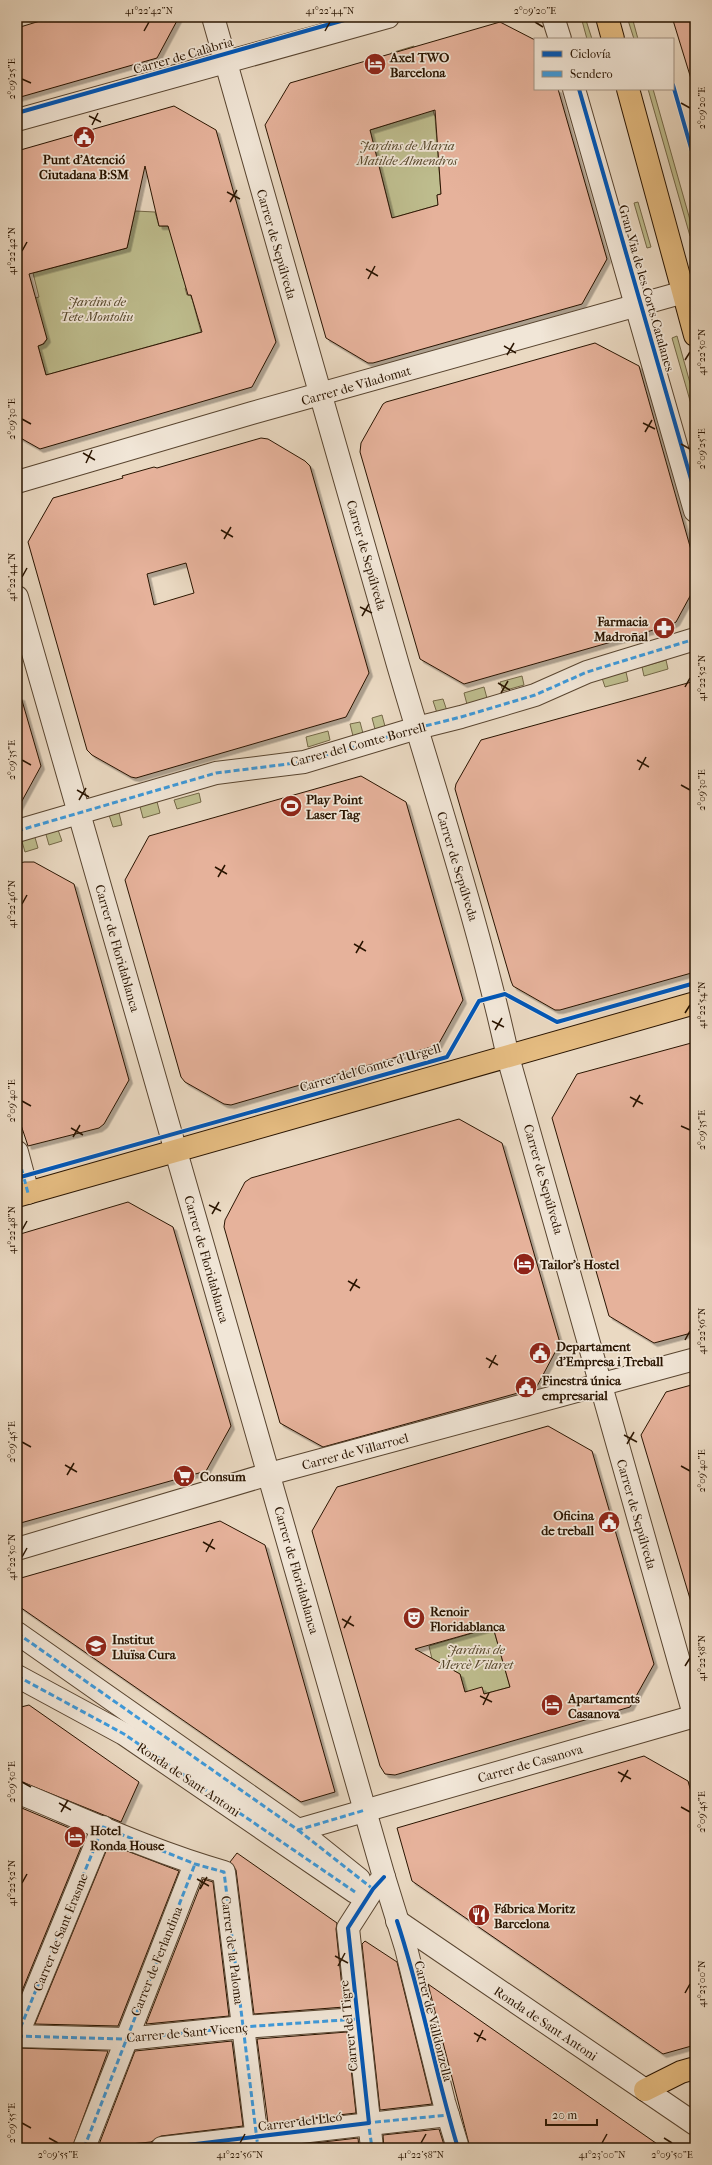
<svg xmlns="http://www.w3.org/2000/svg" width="712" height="2165" font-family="'IM FELL French Canon',serif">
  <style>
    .green { fill: #bebd8e; stroke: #746847 }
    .building { fill: #e6b29b; stroke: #291400; fill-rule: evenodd; filter: url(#shadow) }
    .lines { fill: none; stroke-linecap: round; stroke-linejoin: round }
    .minor-casing { stroke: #594530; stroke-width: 24 }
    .major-casing { stroke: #291400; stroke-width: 24 }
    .minor { stroke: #f1e6d7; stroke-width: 22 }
    .major { stroke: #e5bc81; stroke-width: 22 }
    .quiet { stroke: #3d9adc; stroke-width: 3; stroke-dasharray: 6 3; stroke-linecap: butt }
    .cycleway-casing { stroke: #f1e6d7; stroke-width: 6 }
    .cycleway { stroke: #0057b8; stroke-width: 4 }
    .ticks { fill: none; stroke: #291400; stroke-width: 1.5 }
    .labels { text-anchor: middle; stroke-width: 3.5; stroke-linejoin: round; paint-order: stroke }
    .street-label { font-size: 13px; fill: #291400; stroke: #f1e6d7 }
    .poi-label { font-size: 13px; font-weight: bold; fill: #291400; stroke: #f1e6d7; text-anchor: start }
    .park-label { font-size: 13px; font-style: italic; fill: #56472b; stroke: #f1e6d7 }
    .neatline { fill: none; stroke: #291400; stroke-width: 1.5 }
    .ticks-label { font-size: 10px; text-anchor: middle; fill: #291400 }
  </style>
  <defs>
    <filter id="shadow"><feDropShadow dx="3.5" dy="3.5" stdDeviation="0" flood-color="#0004"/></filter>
  </defs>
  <rect width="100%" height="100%" fill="#ead9c2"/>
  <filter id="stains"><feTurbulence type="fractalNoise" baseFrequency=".005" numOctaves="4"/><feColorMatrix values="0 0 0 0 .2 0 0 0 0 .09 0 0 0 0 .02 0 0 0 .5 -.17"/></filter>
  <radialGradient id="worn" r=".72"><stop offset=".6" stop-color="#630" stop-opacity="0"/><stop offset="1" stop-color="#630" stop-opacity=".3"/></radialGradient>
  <g class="green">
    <path d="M581,17H585L592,39H587Z"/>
    <path d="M627,17H632L638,39H634Z"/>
    <path d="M414,46L435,117L441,194L437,195L438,205L392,218L370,130L412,117L391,53Z"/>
    <path d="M648,89H653L694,234L690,236Z"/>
    <path d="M638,202L651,247L647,248L634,203Z"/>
    <path d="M135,211L155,212L159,226H169L183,278L188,287L185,288L187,295H191L201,332L46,375L38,346L44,344L47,339L32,299L39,297L33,273L127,248Z"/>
    <path d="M677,336L695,401V418L672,338Z"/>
    <path d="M666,660L668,669L644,676L642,667Z"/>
    <path d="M626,672L628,681L605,687L602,678Z"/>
    <path d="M522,676L524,685L503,691L500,682Z"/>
    <path d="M484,687L488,702L468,708L464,693Z"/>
    <path d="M443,699L448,714L438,716L433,701Z"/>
    <path d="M382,715L386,730L376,733L372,718Z"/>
    <path d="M360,722L364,737L354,740L350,724Z"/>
    <path d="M328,731L330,740L308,747L306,737Z"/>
    <path d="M199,793L201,802L177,809L174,800Z"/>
    <path d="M156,798L160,813L143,818L139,803Z"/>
    <path d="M118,809L122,825L113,827L108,812Z"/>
    <path d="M57,827L62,841L49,845L45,831Z"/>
    <path d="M34,834L38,848L25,852L21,838Z"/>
    <path d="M493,1627L510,1687L484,1694L465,1692L460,1674L432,1659L429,1646Z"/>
  </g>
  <g class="building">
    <path d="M53,17H179L157,58L17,98V28Z"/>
    <path d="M672,17H695V82H692Z"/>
    <path d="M500,22L535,40V89H558L607,259L582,304L373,363H368L326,338L265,125L290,83ZM435,110L441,194L437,195L438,205L392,218L370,130Z"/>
    <path d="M174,106L216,130L276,342L252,387L40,449L17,436V151ZM145,166L159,226H168L188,295H191L202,332L46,375L38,346L43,344L47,339L29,274L127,248Z"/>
    <path d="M595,343L639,366L695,564V587L676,622L671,625L464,684L420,659L360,452L361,443L383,404L386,402Z"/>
    <path d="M261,438L268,439L305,461L310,466L369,673L346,717L136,778L131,777L92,755L87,750L28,542L53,498L123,478L122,476L154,467L157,468ZM186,563L194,593L154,605L147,574Z"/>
    <path d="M695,681V972L560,1010H555L513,986L511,981L455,789L456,784L481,740Z"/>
    <path d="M17,697H21L41,766L17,810Z"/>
    <path d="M361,776L406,802L463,1000L438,1045L231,1105L224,1104L185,1082L181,1077L125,880L149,836Z"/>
    <path d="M24,862H34L74,884L129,1080L104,1124L99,1128L28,1146L17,1113V864Z"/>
    <path d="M695,1042V1332L654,1343L609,1316L552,1118L577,1074Z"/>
    <path d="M459,1119L502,1143L560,1343L536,1388L323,1447L280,1423L224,1227L225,1220L245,1182L251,1178Z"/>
    <path d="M128,1202L173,1227L231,1426L206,1471L17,1524V1235Z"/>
    <path d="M695,1384V1602H691L641,1435L666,1392Z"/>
    <path d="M548,1426L592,1451L654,1664L630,1707L395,1775L385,1774L380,1766L312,1531L337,1487ZM493,1627L510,1687L484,1694L482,1687L465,1692L460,1674L415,1649Z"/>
    <path d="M220,1521L265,1545L335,1792L301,1802L17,1605V1582L21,1578Z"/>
    <path d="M29,1705L139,1782L121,1822L17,1780V1708Z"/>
    <path d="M644,1756L688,1781L695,1806V2045L663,2054L412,1881L397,1828Z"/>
    <path d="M17,1806L86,1835L17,2003Z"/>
    <path d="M109,1844L179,1871L118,2026L35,2024Z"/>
    <path d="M237,1853L337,1923L336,1929L344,2007L254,2014L236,1870L230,1862Z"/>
    <path d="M203,1879L213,1882L229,2016L146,2024Z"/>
    <path d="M365,1941L397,1962L432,2104L380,2110L362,1944Z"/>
    <path d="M428,1984L561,2077L663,2148H470Z"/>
    <path d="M347,2032L356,2113L268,2123L257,2039Z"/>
    <path d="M232,2041L243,2126L161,2136L151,2142L98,2147L135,2051Z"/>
    <path d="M17,2048L108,2051L72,2148H17Z"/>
    <path d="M439,2129L445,2148H384L383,2135Z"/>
    <path d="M358,2138L359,2148H271Z"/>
  </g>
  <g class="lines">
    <g class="minor-casing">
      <g id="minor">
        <path d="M213,17C275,233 335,449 398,665C436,795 479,924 508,1057L695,1718"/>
        <path d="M553,17L560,39"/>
        <path d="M574,89L695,511"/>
        <path d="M17,120L388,17"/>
        <path d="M17,482L252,413L695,289"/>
        <path d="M17,597L384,1877L406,1948L444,2102L458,2148"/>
        <path d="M17,831L216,773L304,762L417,728L461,717L535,695L587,672L695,639"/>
        <path d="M17,1152L28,1193"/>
        <path d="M17,1549L269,1474L695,1359"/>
        <path d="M17,1633L298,1830L695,1716"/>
        <path d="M17,1676L124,1734L355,1892"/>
        <path d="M17,1792C85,1820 153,1852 224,1872L258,2148"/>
        <path d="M298,1830L359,1879"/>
        <path d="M397,1921L695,2124"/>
        <path d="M17,2036L126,2039L243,2027L357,2019"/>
        <path d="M17,2036L103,1827"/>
        <path d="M84,2148L195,1864"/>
        <path d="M162,2148L448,2115"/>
        <path d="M372,2148L348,1928L373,1889L384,1877"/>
      </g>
    </g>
    <g class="major-casing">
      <g id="major">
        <path d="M607,17L613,39"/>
        <path d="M628,89L695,335"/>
        <path d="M17,1196L695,1003"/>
        <path d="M645,2090L681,2072L695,2068"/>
      </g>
    </g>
    <use href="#minor" class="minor"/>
    <use href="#major" class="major"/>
    <g class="quiet">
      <path d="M17,831L216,773L304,762L417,728L461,717L535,695L587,672L695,639"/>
      <path d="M17,1152L28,1193"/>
      <path d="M17,1633L298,1830L365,1810"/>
      <path d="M17,1676L124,1734L355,1892"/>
      <path d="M17,1687L21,1679"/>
      <path d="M298,1830L373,1889"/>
      <path d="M17,2036L103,1827L195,1864L224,1872L258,2148"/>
      <path d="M17,2036L126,2039L243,2027L357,2019"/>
      <path d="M368,2120L372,2148"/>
      <path d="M366,2123L448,2115"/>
      <path d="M84,2148L195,1864"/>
    </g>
    <g class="cycleway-casing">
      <g id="cycleway">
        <path d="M673,85L695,162"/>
        <path d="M579,89L695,493"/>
        <path d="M17,113L355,17"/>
        <path d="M17,1178L447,1057L479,1001L505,994L557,1022L695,983"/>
        <path d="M397,1921C422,1996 435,2073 458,2148"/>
        <path d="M162,2148L369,2123L348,1928L373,1889L384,1877"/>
      </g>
    </g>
    <use href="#cycleway" class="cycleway"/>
  </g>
  <path class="ticks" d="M535,22L543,27M144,31L149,22M325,31L330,22M22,79L31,83M681,103L690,108M89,116L101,122M92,125L98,113M227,192L240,199M230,202L237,190M22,251L27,242M366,269L378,276M368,279L375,266M504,346L516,353M507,355L514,343M685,360L690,352M22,419L31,424M643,423L655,429M645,432L652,420M681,444L690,449M83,453L95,460M86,463L92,450M221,530L233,537M224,539L231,527M22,577L27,568M360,607L372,613M362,616L369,604M498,683L510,690M685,687L690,678M501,693L508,681M22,760L31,765M637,760L649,767M639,770L646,757M681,785L690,790M77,790L89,797M79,800L86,788M215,867L227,874M218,877L225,865M22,904L27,895M354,944L366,951M356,953L363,941M685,1013L690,1005M492,1021L504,1027M495,1030L502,1018M630,1097L643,1104M22,1101L31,1106M633,1107L640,1095M681,1126L690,1130M71,1128L83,1135M73,1137L80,1125M209,1205L221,1211M212,1214L219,1202M22,1230L27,1221M348,1281L360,1288M350,1291L357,1279M685,1340L690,1331M486,1358L498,1365M489,1368L496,1355M624,1435L637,1442M22,1442L31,1447M627,1444L634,1432M65,1465L77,1472M681,1466L690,1471M67,1475L74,1463M203,1542L215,1549M206,1552L213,1539M22,1557L27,1548M342,1619L354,1626M344,1628L351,1616M685,1666L690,1658M480,1696L492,1702M483,1705L489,1693M618,1772L631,1779M22,1782L31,1787M621,1782L628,1770M59,1803L71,1810M681,1807L690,1812M61,1812L68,1800M197,1879L209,1886M22,1883L27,1874M200,1889L207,1877M335,1956L348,1963M338,1966L345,1953M685,1993L690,1984M474,2033L486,2040M477,2042L483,2030M22,2123L31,2128M49,2138L58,2143M664,2138L672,2143M240,2143L245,2134M421,2143L426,2134M602,2143L607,2134"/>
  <defs>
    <g id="hotel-disc" transform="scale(1.15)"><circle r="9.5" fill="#8f2418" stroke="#f1e6d7"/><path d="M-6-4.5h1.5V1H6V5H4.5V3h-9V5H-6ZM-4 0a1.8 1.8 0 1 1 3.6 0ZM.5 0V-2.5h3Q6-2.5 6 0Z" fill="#fff"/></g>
    <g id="civic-disc" transform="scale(1.15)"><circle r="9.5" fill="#8f2418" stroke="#f1e6d7"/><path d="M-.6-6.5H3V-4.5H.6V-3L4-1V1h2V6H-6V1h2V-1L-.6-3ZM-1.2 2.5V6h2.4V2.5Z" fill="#fff"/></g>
    <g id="pharmacy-disc" transform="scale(1.15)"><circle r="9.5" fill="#8f2418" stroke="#f1e6d7"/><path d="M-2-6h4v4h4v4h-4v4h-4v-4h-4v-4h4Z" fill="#fff"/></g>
    <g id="stadium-disc" transform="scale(1.15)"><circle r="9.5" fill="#8f2418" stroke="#f1e6d7"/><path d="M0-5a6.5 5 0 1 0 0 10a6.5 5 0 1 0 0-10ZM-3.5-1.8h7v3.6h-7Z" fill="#fff"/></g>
    <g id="supermarket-disc" transform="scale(1.15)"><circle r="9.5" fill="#8f2418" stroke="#f1e6d7"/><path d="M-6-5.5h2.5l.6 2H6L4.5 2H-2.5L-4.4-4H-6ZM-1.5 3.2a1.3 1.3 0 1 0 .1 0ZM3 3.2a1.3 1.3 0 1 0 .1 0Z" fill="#fff"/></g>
    <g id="theatre-disc" transform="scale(1.15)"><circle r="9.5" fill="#8f2418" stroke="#f1e6d7"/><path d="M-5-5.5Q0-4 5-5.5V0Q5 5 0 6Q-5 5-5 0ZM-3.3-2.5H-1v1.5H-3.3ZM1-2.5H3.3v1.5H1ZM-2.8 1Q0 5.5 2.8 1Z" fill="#fff"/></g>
    <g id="school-disc" transform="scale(1.15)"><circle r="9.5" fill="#8f2418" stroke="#f1e6d7"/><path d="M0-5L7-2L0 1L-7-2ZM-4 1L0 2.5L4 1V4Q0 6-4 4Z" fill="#fff"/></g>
    <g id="restaurant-disc" transform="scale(1.15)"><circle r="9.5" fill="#8f2418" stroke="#f1e6d7"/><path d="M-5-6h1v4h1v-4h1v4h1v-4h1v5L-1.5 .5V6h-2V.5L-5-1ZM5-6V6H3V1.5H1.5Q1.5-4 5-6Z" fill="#fff"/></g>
  </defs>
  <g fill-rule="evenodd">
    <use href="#hotel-disc" x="375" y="64"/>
    <use href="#civic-disc" x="84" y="137"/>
    <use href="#pharmacy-disc" x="664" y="628"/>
    <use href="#stadium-disc" x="291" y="806"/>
    <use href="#hotel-disc" x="524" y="1264"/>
    <use href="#civic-disc" x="540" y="1353"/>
    <use href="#civic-disc" x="526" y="1387"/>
    <use href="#supermarket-disc" x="184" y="1476"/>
    <use href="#civic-disc" x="609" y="1522"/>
    <use href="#theatre-disc" x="414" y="1618"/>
    <use href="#school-disc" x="96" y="1646"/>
    <use href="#hotel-disc" x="552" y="1705"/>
    <use href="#hotel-disc" x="75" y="1837"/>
    <use href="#restaurant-disc" x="479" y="1915"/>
  </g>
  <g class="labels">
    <g class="street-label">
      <text transform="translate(183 55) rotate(-16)" y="5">Carrer de Calàbria</text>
      <text transform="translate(277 244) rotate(74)" y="5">Carrer de Sepúlveda</text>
      <text transform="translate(647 288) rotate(74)" y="5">Gran Via de les Corts Catalanes</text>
      <text transform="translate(356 385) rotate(-16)" y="5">Carrer de Viladomat</text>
      <text transform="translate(367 555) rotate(74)" y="5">Carrer de Sepúlveda</text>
      <text transform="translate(358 744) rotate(-15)" y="5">Carrer del Comte Borrell</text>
      <text transform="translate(458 866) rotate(73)" y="5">Carrer de Sepúlveda</text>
      <text transform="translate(118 948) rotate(74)" y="5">Carrer de Floridablanca</text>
      <text transform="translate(370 1067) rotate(-16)" y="5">Carrer del Comte d'Urgell</text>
      <text transform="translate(544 1179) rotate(74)" y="5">Carrer de Sepúlveda</text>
      <text transform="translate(207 1259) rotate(74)" y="5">Carrer de Floridablanca</text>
      <text transform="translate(355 1451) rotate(-15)" y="5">Carrer de Villarroel</text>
      <text transform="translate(637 1514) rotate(74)" y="5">Carrer de Sepúlveda</text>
      <text transform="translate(297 1570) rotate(74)" y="5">Carrer de Floridablanca</text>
      <text transform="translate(530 1763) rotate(-16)" y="5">Carrer de Casanova</text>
      <text transform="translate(189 1779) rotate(34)" y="5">Ronda de Sant Antoni</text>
      <text transform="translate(60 1932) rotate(-68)" y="5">Carrer de Sant Erasme</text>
      <text transform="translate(233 1950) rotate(83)" y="5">Carrer de la Paloma</text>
      <text transform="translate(156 1961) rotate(-68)" y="5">Carrer de Ferlandina</text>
      <text transform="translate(434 2021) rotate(76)" y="5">Carrer de Valldonzella</text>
      <text transform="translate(546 2023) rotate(34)" y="5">Ronda de Sant Antoni</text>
      <text transform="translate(348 2026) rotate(-96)" y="5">Carrer del Tigre</text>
      <text transform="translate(187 2032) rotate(-5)" y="5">Carrer de Sant Vicenç</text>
      <text transform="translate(300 2121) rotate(-7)" y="5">Carrer del Lleó</text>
    </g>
    <g class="poi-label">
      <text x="390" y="62">Axel TWO<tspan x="390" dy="15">Barcelona</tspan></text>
      <text x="84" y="164" text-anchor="middle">Punt d'Atenció<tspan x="84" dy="15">Ciutadana B:SM</tspan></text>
      <text x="648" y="626" text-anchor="end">Farmacia<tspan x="648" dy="15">Madroñal</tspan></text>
      <text x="306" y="804">Play Point<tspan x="306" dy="15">Laser Tag</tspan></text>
      <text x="540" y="1269">Tailor's Hostel</text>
      <text x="556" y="1351">Departament<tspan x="556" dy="15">d'Empresa i Treball</tspan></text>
      <text x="542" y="1385">Finestra única<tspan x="542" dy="15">empresarial</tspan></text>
      <text x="200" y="1481">Consum</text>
      <text x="594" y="1520" text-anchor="end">Oficina<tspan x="594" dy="15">de treball</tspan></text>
      <text x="430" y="1616">Renoir<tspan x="430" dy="15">Floridablanca</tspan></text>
      <text x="112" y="1644">Institut<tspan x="112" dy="15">Lluïsa Cura</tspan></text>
      <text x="568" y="1703">Apartaments<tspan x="568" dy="15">Casanova</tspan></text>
      <text x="90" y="1835">Hotel<tspan x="90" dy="15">Ronda House</tspan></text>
      <text x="494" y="1913">Fábrica Moritz<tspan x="494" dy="15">Barcelona</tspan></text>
    </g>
    <g class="park-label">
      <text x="407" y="150">Jardins de Maria<tspan x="407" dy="15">Matilde Almendros</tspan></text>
      <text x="97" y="306">Jardins de<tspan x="97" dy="15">Tete Montoliu</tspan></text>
      <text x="476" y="1654">Jardins de<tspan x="476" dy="15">Mercè Vilaret</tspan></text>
    </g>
  </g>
  <rect width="712" height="2165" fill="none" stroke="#ead9c2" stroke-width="44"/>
  <rect x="534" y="38" width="140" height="52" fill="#f1e6d7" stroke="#a19281"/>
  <rect x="542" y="51" width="20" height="6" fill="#0057b8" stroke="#a19281"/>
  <text x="570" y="58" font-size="12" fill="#291400">Ciclovía</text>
  <rect x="542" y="71" width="20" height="6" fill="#3d9adc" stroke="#a19281"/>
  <text x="570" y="78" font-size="12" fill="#291400">Sendero</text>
  <path d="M546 2119v6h51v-6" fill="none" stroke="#291400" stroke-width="2"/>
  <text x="552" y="2119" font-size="12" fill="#291400" stroke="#f1e6d7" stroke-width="3" paint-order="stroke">20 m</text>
  <rect x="22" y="22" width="668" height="2121" class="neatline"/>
  <g class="ticks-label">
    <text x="149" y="14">41°22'42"N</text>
    <text x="330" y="14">41°22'44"N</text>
    <text x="535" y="14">2°09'20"E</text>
    <text transform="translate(11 79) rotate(-90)" y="4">2°09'25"E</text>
    <text transform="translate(701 108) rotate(-90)" y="4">2°09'20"E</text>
    <text transform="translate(11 251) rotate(-90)" y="4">41°22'42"N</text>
    <text transform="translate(701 352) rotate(-90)" y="4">41°22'50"N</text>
    <text transform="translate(11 419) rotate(-90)" y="4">2°09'30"E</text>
    <text transform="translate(701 449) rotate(-90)" y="4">2°09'25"E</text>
    <text transform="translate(11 577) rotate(-90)" y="4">41°22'44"N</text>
    <text transform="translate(701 678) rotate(-90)" y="4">41°22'52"N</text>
    <text transform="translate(11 760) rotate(-90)" y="4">2°09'35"E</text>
    <text transform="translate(701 790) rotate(-90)" y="4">2°09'30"E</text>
    <text transform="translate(11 904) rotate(-90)" y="4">41°22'46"N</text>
    <text transform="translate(701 1005) rotate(-90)" y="4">41°22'54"N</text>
    <text transform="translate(11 1101) rotate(-90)" y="4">2°09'40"E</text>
    <text transform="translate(701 1130) rotate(-90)" y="4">2°09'35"E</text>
    <text transform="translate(11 1230) rotate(-90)" y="4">41°22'48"N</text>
    <text transform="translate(701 1331) rotate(-90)" y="4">41°22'56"N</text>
    <text transform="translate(11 1442) rotate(-90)" y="4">2°09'45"E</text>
    <text transform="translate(701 1471) rotate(-90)" y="4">2°09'40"E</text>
    <text transform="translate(11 1557) rotate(-90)" y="4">41°22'50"N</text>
    <text transform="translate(701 1658) rotate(-90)" y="4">41°22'58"N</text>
    <text transform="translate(11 1782) rotate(-90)" y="4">2°09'50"E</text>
    <text transform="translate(701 1812) rotate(-90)" y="4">2°09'45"E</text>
    <text transform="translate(11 1883) rotate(-90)" y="4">41°22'52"N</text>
    <text transform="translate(701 1984) rotate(-90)" y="4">41°23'00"N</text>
    <text transform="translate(11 2123) rotate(-90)" y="4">2°09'55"E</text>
    <text x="58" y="2158">2°09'55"E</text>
    <text x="240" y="2158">41°22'56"N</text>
    <text x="421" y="2158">41°22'58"N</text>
    <text x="602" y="2158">41°23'00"N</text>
    <text x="672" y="2158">2°09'50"E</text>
  </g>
  <rect width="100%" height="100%" filter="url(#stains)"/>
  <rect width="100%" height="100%" fill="url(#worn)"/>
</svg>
